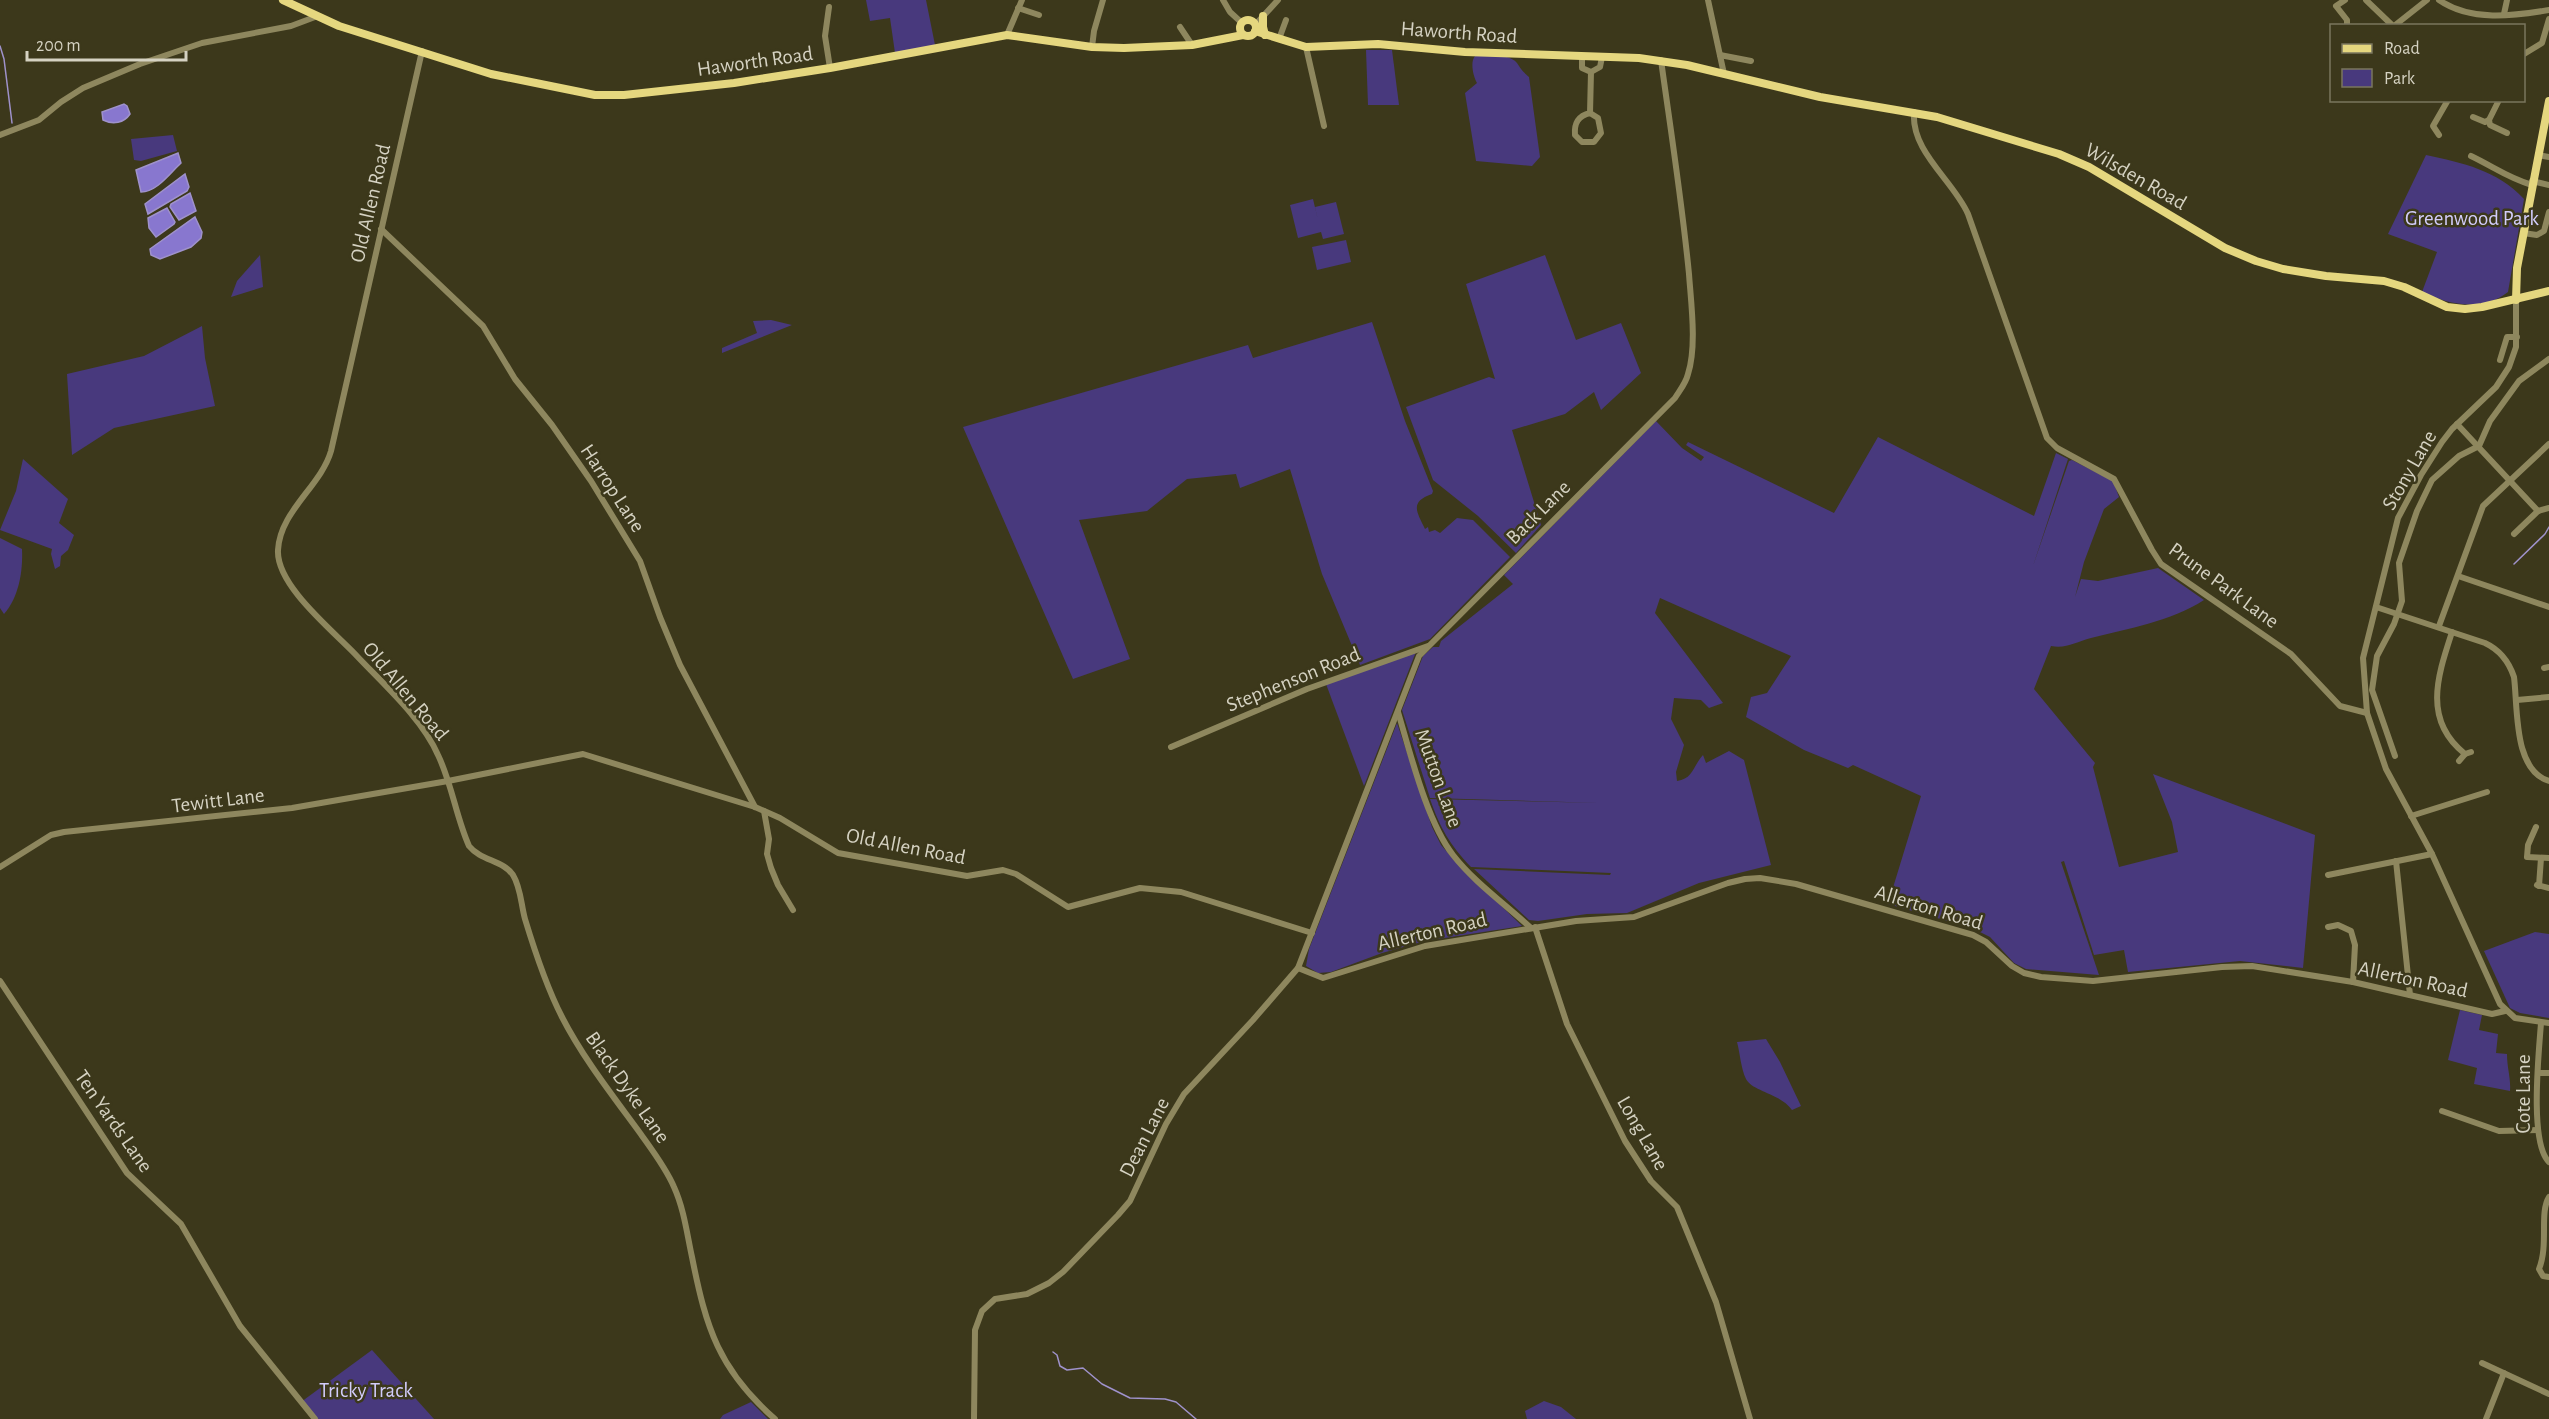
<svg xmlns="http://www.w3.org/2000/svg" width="2549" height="1419" font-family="'Alegreya Sans',sans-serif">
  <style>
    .green { fill: #48397d }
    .water { fill: #8877cf; stroke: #9f92cb; stroke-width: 1.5 }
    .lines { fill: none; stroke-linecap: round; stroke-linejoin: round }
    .stream { stroke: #9f92cb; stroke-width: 1.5 }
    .minor { stroke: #8e875e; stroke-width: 6 }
    .major { stroke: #e5d77f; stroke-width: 8 }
    .labels { text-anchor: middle; stroke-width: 5; stroke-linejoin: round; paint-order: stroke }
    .street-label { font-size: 21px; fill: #d5d2c2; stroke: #3c381b }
    .park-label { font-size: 21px; fill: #d2ccfb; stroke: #3c381b }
  </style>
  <rect width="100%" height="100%" fill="#3c381b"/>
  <g class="green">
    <path d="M866,0H926L935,45L895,53L890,18L870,21Z"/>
    <path d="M1366,50H1392L1399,105H1368Z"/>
    <path d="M1475,56C1486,56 1509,53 1517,63C1521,69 1522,71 1529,77L1540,157L1532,166L1476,161L1465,93L1477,83C1473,76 1470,62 1475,56Z"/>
    <path d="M173,135L177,151L141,161L134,160L131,139Z"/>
    <path d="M2426,155C2463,163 2497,170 2524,199L2508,292C2483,312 2449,305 2422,292L2437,252L2388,234Z"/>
    <path d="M1313,199L1318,220L1315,207L1336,202L1344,234L1323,239L1321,232L1298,238L1290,205Z"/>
    <path d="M1346,240L1351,262L1317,270L1312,247Z"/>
    <path d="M260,255L263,287L231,297L237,281Z"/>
    <path d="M1545,255L1576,340L1621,323L1641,373L1601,410L1594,392L1565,414L1512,430L1541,525L1516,553L1478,516L1433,480L1406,407L1489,377L1495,379L1466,284Z"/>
    <path d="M771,320L792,325L722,353V348L757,333L753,321Z"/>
    <path d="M1372,322L1405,421L1433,491L1432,494C1409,502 1417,512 1425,529L1428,527L1429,532L1435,530L1440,533L1457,518L1473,520L1510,557L1430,639L1360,665L1322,574L1290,469L1240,488L1236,474L1187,479L1147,511L1079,520L1130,659L1073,679L963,427L1248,345L1253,358Z"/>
    <path d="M202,326L205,358L215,406L114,428L72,455L67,374L144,356Z"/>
    <path d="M1656,421L1682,448L1701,461L1704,457L1686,445L1688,442L1834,513L1878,437L2034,516L2056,453L2068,459L2033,566L2069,461L2072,460L2113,481L2119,497L2104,509L2084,562L2075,597L2081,579L2098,581L2158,568L2204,600C2170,622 2129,628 2091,638C2076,642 2066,649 2051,646L2034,689L2095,763L2093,767L2119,867L2178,852L2172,822L2153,774L2315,835L2303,968L2240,961L2128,972L2124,950L2094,955L2064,861L2061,862L2099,975L2026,969L2014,963L1990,937L1972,928L1888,904L1921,796L1853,765L1848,768L1804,750L1746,717L1751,697L1767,693L1791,656L1660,598L1655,613L1723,703L1709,708L1701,700L1674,698L1671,719L1684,745L1676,772L1677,781C1693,779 1693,766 1703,755L1706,763L1729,751L1744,760L1771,865L1699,883L1627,913L1587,914L1538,921L1529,920L1474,869L1610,875L1611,873L1471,867C1450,845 1440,828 1430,799L1602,803L1430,798L1402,710L1423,656L1433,647H1439L1441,641L1513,584L1504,575Z"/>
    <path d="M23,459L68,499L59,523L74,535L68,550L61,556L60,566L55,569L51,554L52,549L0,530L16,491Z"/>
    <path d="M0,538L22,549C23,571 19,597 4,614L0,608Z"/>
    <path d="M1417,649L1364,786L1326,684Z"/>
    <path d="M1397,723L1432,827L1441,845L1456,862L1522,926L1425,941L1382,953L1331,972L1318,973L1306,966L1309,949Z"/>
    <path d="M2535,932L2549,934V1018L2520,1013L2510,1008L2484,951Z"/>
    <path d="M2460,1010L2482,1015L2479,1030L2498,1034L2496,1053L2507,1054C2507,1068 2511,1078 2510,1091L2474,1084L2477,1068L2448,1060Z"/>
    <path d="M1766,1039L1780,1062L1801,1106L1792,1110C1780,1093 1753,1092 1746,1079C1741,1069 1740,1053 1737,1042Z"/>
    <path d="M372,1350L434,1419H315L301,1402Z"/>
    <path d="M1544,1401L1561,1407L1576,1419H1527L1525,1411Z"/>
    <path d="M751,1402L768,1419H720L723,1415Z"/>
  </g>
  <g class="water">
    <path d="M124,104L127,106L130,114C124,123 113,125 103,120L102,112Z"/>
    <path d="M178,153L181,163C170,173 157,192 141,192L136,170Z"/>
    <path d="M185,174L189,187L187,191L148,214L145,204Z"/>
    <path d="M190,193L196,211L179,220L170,207L171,204Z"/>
    <path d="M167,208L175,222L174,224L156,237L149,228L148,218Z"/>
    <path d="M195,217L202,232L201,238L191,247L160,259L151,255L150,249Z"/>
  </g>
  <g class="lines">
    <g class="stream">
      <path d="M0,46L4,59L12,123"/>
      <path d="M2514,564L2545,534L2549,527"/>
      <path d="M1053,1352L1057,1355L1060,1366L1067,1370L1083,1368L1102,1384L1130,1398L1165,1399L1176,1402L1196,1419"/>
    </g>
    <g class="minor">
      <path d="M1223,0L1230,12L1242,23"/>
      <path d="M1708,0L1724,74"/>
      <path d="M2345,0L2336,6L2347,20V26"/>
      <path d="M2366,0L2393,26"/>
      <path d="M2439,0C2471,22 2513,16 2549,10"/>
      <path d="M829,7L825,36L830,68"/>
      <path d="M1018,8L1039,15"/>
      <path d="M2504,14L2507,0"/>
      <path d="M1255,25L1278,0"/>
      <path d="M2394,26L2427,0"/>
      <path d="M1180,27L1192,45"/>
      <path d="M1007,35L1022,0"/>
      <path d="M1279,39L1286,20"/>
      <path d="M1092,47L1094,31L1103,0"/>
      <path d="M1306,47L1324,126"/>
      <path d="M422,51L331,451C321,486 280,511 278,550C276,585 332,630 355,654C382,683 422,718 438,755C452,784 456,817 469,846C481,861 503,860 513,875C521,888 521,905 525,919C535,952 546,986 562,1017C583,1058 613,1096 640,1133C652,1150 666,1168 674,1187C684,1209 687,1234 692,1257C706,1328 719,1370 775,1419"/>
      <path d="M2524,54L2542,43L2549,19"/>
      <path d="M1720,55L1751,61"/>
      <path d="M1582,56V68L1591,72L1600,67L1602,57"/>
      <path d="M1914,112C1911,152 1953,180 1968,214L2047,438L2057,448L2114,479L2152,550L2161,564L2291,654L2340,706L2367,713"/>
      <path d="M1590,113C1578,116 1574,123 1575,135L1582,142H1594L1601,133L1598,118L1590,113L1591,72"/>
      <path d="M2473,117L2485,122L2489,120L2499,100"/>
      <path d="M2489,120L2490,125L2507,133"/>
      <path d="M0,135L39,120L61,102L83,88L140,64L202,43L291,26L315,17"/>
      <path d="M2439,135L2433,126L2448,100"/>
      <path d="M2538,155L2549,157"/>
      <path d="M2471,156C2494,167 2508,178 2532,185"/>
      <path d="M2532,181L2549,185"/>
      <path d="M381,229L483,326L515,379L552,425L591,481L640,561L660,617L680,665L755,807"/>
      <path d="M2523,233L2537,235L2544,231L2549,212"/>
      <path d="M2516,300V347L2509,367L2496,387L2452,429L2442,442L2421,475L2398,518L2363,658L2367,713L2386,769L2432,854L2500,1004L2515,1018L2549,1023"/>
      <path d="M2500,360L2507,337H2517"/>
      <path d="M2457,424L2538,511L2549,508"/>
      <path d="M2514,534L2538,511"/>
      <path d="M2458,576L2549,607"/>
      <path d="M2376,607L2485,643C2500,650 2509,662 2514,677C2518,708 2513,770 2549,781"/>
      <path d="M2439,626L2483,506L2549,444"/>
      <path d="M2452,632C2438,675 2422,720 2465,754L2471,752"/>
      <path d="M2544,668L2549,667"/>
      <path d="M2517,700L2549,697"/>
      <path d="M1398,712C1410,752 1427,822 1453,855C1474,882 1505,904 1531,928"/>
      <path d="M1171,747L1307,689L1428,646"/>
      <path d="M2395,756L2372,690L2377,656L2394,624L2402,601L2399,563L2417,511L2432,480L2459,456L2479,446L2490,421L2519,381L2549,359"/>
      <path d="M2459,761L2465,754"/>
      <path d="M764,811L769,839L767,854L771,868L778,885L793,910"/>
      <path d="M2411,816L2487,792"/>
      <path d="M2536,827L2528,845L2527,857L2549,858"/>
      <path d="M2396,861L2410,995"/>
      <path d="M0,867L51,835L64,832L292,808L448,781L583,754L755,807L780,818L838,853L967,876L1003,870L1016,874L1068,907L1140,888L1181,892L1312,933"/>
      <path d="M2328,875L2432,854"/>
      <path d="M2537,885L2549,888"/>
      <path d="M2539,886L2541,858"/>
      <path d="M1535,927L1567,1024L1625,1141L1651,1181L1677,1207L1716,1302L1750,1419"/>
      <path d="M2328,927L2338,925L2351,931L2355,945L2353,982"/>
      <path d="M1298,968L1323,978L1425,946L1576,921L1634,917L1728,883L1745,879L1760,878L1796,884L1973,935L1986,942L2012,966L2024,973L2041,977L2093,981L2222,967L2252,966L2353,982L2492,1014L2505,1011"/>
      <path d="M0,981L127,1173L181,1224L240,1326L315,1419"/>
      <path d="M2541,1023C2539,1051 2529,1143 2549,1162"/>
      <path d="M2538,1073H2549"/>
      <path d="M2442,1111L2499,1131L2538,1130"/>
      <path d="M2549,1197C2539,1213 2549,1244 2539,1269L2543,1276L2549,1277"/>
      <path d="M2482,1363L2549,1394"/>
      <path d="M974,1419L975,1330L982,1311L995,1299L1027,1294L1049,1283L1063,1272L1118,1215L1130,1201L1166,1124L1184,1094L1253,1020L1298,968L1419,656L1675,398C1680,390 1686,383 1688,374C1697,346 1691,303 1689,274C1682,202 1671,132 1661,60"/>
      <path d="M2486,1419L2504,1373"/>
    </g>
    <g class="major">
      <path d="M283,0L339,26L491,74L595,95H624L734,83L830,68L1007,35L1092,47L1124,48L1192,45L1243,35"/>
      <path d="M1263,16V27L1265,35"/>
      <circle cx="1248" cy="28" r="8"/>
      <path d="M1255,31L1306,47L1378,44L1465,52L1639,58L1687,65L1820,97L1937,117L2059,154L2089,167L2225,248L2256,261L2283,269L2326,276L2384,281L2404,287L2447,307L2465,309L2482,307L2549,291"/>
      <path d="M2516,300L2517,268L2549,101"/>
    </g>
  </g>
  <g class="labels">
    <g class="street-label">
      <text transform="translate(1459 32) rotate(4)" y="7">Haworth Road</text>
      <text transform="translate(755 61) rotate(-8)" y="7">Haworth Road</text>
      <text transform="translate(2136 176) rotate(30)" y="7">Wilsden Road</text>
      <text transform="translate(370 203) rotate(-77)" y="7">Old Allen Road</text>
      <text transform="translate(2409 470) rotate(-60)" y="7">Stony Lane</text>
      <text transform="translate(613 488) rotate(57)" y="7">Harrop Lane</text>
      <text transform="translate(1538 512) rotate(-45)" y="7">Back Lane</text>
      <text transform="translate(2224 585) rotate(36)" y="7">Prune Park Lane</text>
      <text transform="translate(1293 679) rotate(-22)" y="7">Stephenson Road</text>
      <text transform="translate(406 691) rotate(50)" y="7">Old Allen Road</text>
      <text transform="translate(1439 778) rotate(70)" y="7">Mutton Lane</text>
      <text transform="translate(218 800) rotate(-7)" y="7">Tewitt Lane</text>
      <text transform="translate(906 846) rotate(11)" y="7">Old Allen Road</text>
      <text transform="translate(1929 907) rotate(17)" y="7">Allerton Road</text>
      <text transform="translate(1432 931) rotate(-13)" y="7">Allerton Road</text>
      <text transform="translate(2413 979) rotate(12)" y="7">Allerton Road</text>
      <text transform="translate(628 1087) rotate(55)" y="7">Black Dyke Lane</text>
      <text transform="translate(2523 1094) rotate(-90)" y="7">Cote Lane</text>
      <text transform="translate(114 1121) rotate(55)" y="7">Ten Yards Lane</text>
      <text transform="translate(1643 1133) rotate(60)" y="7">Long Lane</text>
      <text transform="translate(1144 1137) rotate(-63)" y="7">Dean Lane</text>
    </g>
    <g class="park-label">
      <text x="2472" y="225">Greenwood Park</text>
      <text x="366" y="1397">Tricky Track</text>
    </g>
  </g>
  <rect x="2330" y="24" width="195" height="78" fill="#3c381b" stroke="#79765e" stroke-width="1.5"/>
  <rect x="2342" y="44" width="30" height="9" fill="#e5d77f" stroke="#79765e" stroke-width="1.5"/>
  <text x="2384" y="54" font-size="18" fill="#d5d2c2">Road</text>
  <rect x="2342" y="69" width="30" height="18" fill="#48397d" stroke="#79765e" stroke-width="1.5"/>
  <text x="2384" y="84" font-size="18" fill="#d5d2c2">Park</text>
  <path d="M27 51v9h159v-9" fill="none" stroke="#d5d2c2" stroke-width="3"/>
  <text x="36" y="51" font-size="18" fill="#d5d2c2" stroke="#3c381b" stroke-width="4.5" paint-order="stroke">200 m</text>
</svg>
